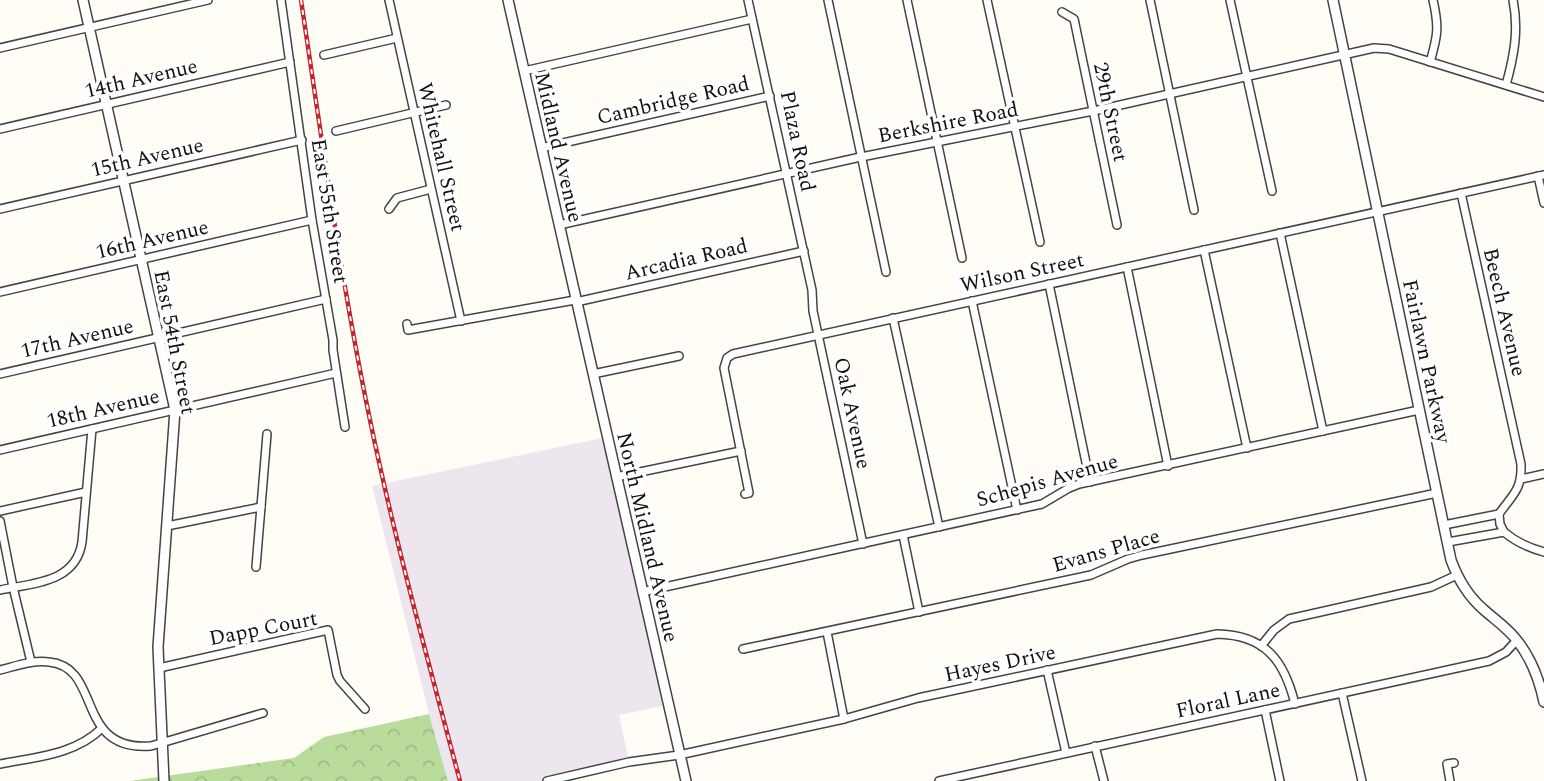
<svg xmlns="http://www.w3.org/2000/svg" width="1544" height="781" font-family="Spectral,serif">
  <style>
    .industrial { fill: #eee6ef }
    .forest { fill: url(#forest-crowns) }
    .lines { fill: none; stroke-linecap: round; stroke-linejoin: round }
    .minor-casing { stroke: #444; stroke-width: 10 }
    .tertiary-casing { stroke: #444; stroke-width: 12 }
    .minor { stroke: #fff; stroke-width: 7 }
    .tertiary { stroke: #fff; stroke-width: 9 }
    .rail-casing { stroke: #c4262e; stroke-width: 4.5 }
    .rail { stroke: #fff; stroke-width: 2; stroke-dasharray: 5; stroke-linecap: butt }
    .labels { text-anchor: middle; stroke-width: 7; stroke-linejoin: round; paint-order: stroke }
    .street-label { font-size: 21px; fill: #111; stroke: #fff }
  </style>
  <defs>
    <pattern id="forest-crowns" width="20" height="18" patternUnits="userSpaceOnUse" patternTransform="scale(1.75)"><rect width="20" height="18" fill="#b9dc9c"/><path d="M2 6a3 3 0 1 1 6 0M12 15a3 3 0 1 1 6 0" fill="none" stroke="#9ebc85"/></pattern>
  </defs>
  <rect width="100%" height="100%" fill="#fffdf5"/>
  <path class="industrial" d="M607,437L668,705L619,715L629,762L548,781H448L429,714L372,486Z"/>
  <path class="forest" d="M429,714L448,781H130L294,758L324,737Z"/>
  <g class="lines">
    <g class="minor-casing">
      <g id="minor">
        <path d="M281,0L312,220L333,340V350L345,427"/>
        <path d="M389,0L461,321"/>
        <path d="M748,0L812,290L813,311L863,544"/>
        <path d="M828,0L886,272"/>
        <path d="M907,0L962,258"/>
        <path d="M987,0L1040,242"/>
        <path d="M1150,0L1194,210"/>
        <path d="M1230,0L1272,191"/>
        <path d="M1062,12L1074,19L1117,225"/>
        <path d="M0,48L208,0"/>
        <path d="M324,55L397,38"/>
        <path d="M1430,62C1438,35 1439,27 1433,0"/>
        <path d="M524,71L752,19"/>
        <path d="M1506,85C1514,56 1519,30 1513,0"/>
        <path d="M0,129L290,62"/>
        <path d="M336,131L446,105"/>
        <path d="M541,148L770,96"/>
        <path d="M1538,176L1544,203"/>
        <path d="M1461,193L1521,464C1522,490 1513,494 1499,514L1500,524L1504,532"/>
        <path d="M0,209L302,140"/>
        <path d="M389,209L397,198L431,189"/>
        <path d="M559,225L856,158L1098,110L1374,48L1389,49L1544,97"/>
        <path d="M1280,233L1323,431"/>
        <path d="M1204,250L1247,448"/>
        <path d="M1127,267L1168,466"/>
        <path d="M1049,284L1090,482"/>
        <path d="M0,292L312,220"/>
        <path d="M972,301L1017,510"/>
        <path d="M576,302L804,251"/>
        <path d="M893,318L939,527"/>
        <path d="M407,324L408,330L575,300"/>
        <path d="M0,374L326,299"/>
        <path d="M593,374L679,356"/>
        <path d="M0,450L336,373"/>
        <path d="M616,477L741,451"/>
        <path d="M1521,479L1544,474"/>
        <path d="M745,494L749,493L724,368L727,358L733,354L1544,175"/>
        <path d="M0,511L86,492"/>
        <path d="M0,521L13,587L31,662"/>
        <path d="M1444,525L1499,514"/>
        <path d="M167,526L261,507"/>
        <path d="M903,535L919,612"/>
        <path d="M1448,542L1504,532C1516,542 1529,548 1544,552"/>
        <path d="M256,567L267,434"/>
        <path d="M0,590C33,583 76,583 82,542L92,429"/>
        <path d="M642,592L1042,504L1069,488L1079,484L1419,410"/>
        <path d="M827,632L844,719"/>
        <path d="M1261,646L1274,630L1289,619L1431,587L1457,575"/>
        <path d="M743,649L1091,575L1128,559L1142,555L1437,493"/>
        <path d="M159,668L328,630L337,675L340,681L365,709"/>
        <path d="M0,670C16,666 32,660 49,662C103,667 74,752 151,746L263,713"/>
        <path d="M1047,670L1066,753"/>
        <path d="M1342,693L1362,781"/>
        <path d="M1265,710L1280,781"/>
        <path d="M1095,746L1104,781"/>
        <path d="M0,764C35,757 75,755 102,728"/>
        <path d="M547,781L629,762L679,755L844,719L918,698L1217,634C1265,635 1284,660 1295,704"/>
        <path d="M939,781L1489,661L1506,652L1517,640"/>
        <path d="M1450,781L1447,764L1454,763"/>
      </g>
    </g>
    <g class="tertiary-casing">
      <g id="tertiary">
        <path d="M83,0L175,410L158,647L164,781"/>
        <path d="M508,0L686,781"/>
        <path d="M1333,0L1451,560C1458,579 1468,596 1483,609C1494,619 1506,627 1515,638C1531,657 1539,678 1544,702"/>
      </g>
    </g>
    <use href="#minor" class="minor"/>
    <use href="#tertiary" class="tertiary"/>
    <g class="rail-casing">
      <path id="rail" d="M301,0C322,140 341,281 370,420C395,541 428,661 460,781"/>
    </g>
    <use href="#rail" class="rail"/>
  </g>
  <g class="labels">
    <g class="street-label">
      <text transform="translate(141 78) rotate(-13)" y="7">14th Avenue</text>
      <text transform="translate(673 100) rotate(-13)" y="7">Cambridge Road</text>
      <text transform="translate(1111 112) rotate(78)" y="7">29th Street</text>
      <text transform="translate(948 122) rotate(-11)" y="7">Berkshire Road</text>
      <text transform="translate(798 141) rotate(78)" y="7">Plaza Road</text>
      <text transform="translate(559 147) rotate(77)" y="7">Midland Avenue</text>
      <text transform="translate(147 157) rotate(-13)" y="7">15th Avenue</text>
      <text transform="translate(442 157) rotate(77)" y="7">Whitehall Street</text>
      <text transform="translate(330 211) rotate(81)" y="7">East 55th Street</text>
      <text transform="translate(152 239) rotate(-13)" y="7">16th Avenue</text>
      <text transform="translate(686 259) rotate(-13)" y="7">Arcadia Road</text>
      <text transform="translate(1022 272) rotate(-12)" y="7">Wilson Street</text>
      <text transform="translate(1505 312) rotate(77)" y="7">Beech Avenue</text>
      <text transform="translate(77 338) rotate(-13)" y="7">17th Avenue</text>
      <text transform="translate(175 342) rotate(79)" y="7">East 54th Street</text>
      <text transform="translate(1427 361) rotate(78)" y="7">Fairlawn Parkway</text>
      <text transform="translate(103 408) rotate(-13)" y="7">18th Avenue</text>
      <text transform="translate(853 413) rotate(78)" y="7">Oak Avenue</text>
      <text transform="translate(1047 480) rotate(-16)" y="7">Schepis Avenue</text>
      <text transform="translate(648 537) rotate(77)" y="7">North Midland Avenue</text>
      <text transform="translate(1106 550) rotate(-16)" y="7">Evans Place</text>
      <text transform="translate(263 628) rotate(-11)" y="7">Dapp Court</text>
      <text transform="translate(1000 663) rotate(-12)" y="7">Hayes Drive</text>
      <text transform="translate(1228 700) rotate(-12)" y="7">Floral Lane</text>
    </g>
  </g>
</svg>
